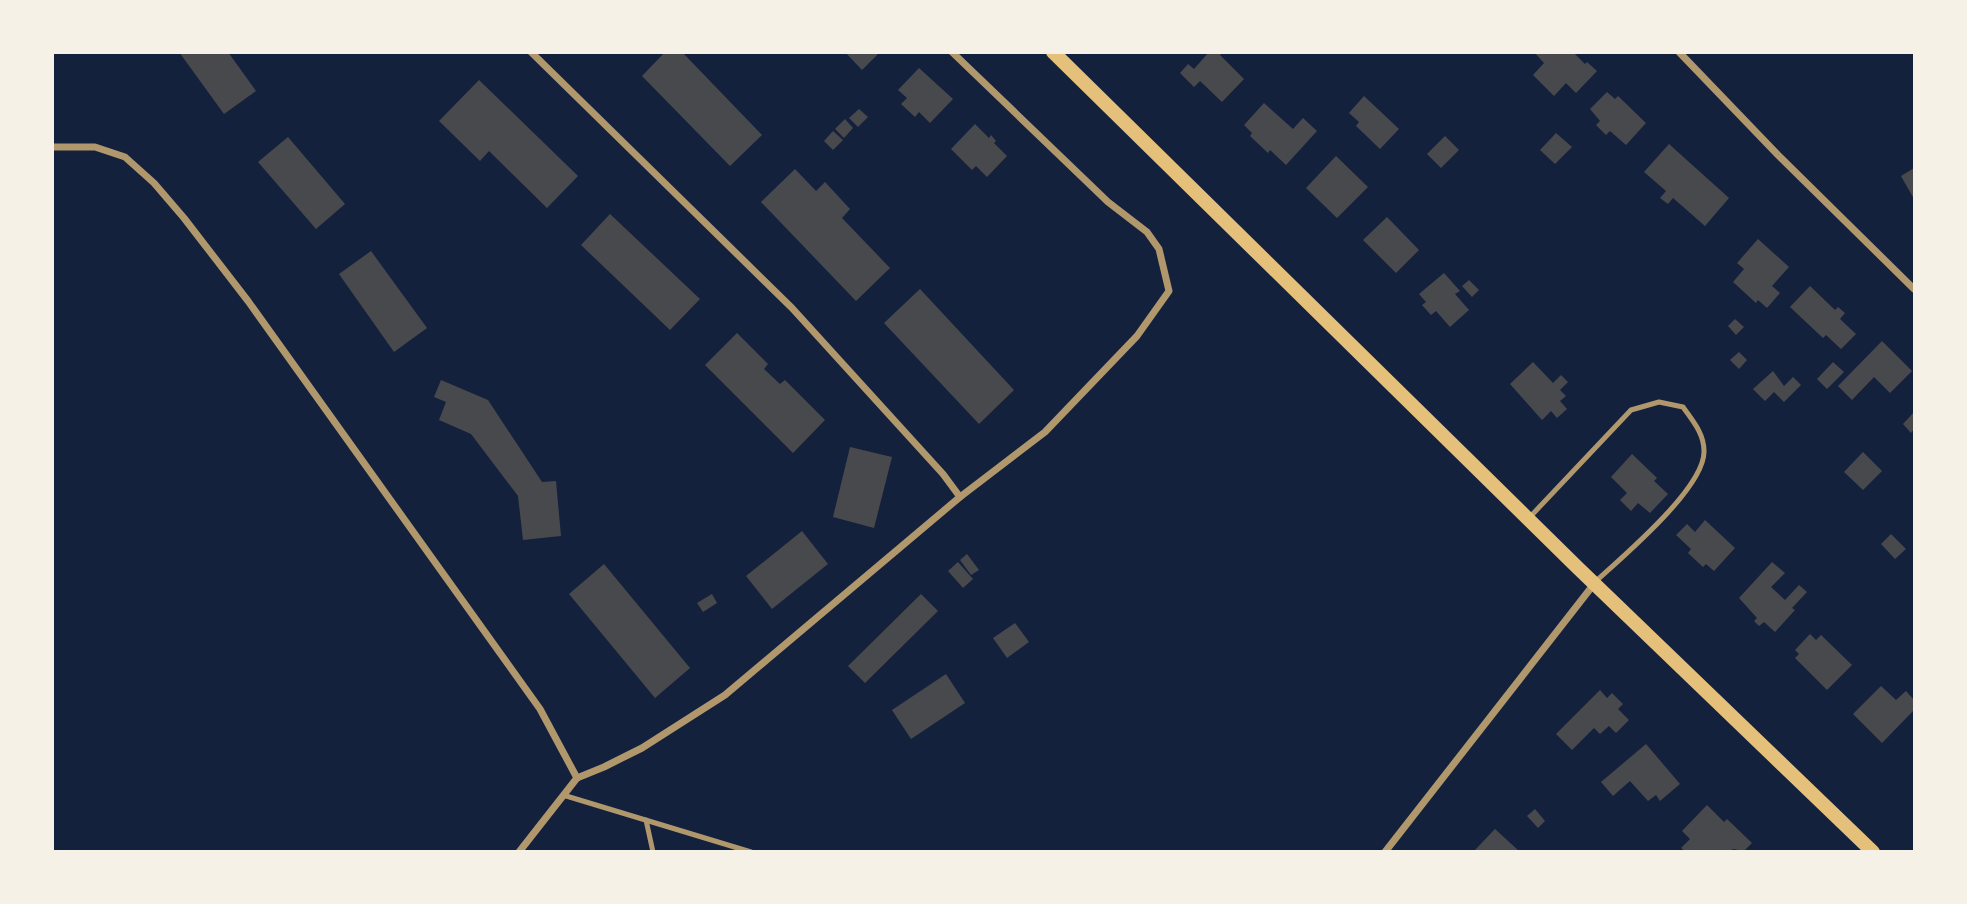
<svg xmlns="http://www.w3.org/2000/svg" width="1967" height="904" font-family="Overpass,sans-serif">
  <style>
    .building { fill: #48494c }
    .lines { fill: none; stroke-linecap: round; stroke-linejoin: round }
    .service { stroke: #b1986c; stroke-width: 5 }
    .minor { stroke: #b1986c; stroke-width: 7 }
    .secondary { stroke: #e5c07b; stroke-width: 14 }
  </style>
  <rect width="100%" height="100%" fill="#14213d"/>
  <g class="building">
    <path d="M179,52H228L256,91L224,114Z"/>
    <path d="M665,52H682L762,135L730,166L642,76Z"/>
    <path d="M845,52H880L862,70Z"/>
    <path d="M1209,52H1223L1220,55L1244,79L1222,102L1200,81L1194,87L1180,73L1188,64L1194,69Z"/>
    <path d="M1534,52H1573L1585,64L1587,62L1597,71L1576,93L1566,83L1554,96L1533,75L1544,63Z"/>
    <path d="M919,68L953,99L930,123L919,112L915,117L901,104L907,98L898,90Z"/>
    <path d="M479,80L578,176L547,208L489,151L480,161L439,121Z"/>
    <path d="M1607,92L1615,99L1618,96L1646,123L1626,145L1610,131L1606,135L1596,125L1600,121L1590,109Z"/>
    <path d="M1364,96L1399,129L1380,149L1356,126L1359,122L1349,113Z"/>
    <path d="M1264,103L1293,129L1303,118L1317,131L1286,165L1270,150L1268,153L1250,136L1252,133L1244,125Z"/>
    <path d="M859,109L868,117L858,127L849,118Z"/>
    <path d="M845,119L853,128L844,138L835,129Z"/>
    <path d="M975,124L989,138L991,135L996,141L994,143L1007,156L987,177L976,166L972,170L951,149Z"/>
    <path d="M833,131L843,140L833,150L824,141Z"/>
    <path d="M1556,133L1572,147L1555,164L1540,150Z"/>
    <path d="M1445,136L1459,150L1441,168L1427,154Z"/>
    <path d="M288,137L345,204L316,229L258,162Z"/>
    <path d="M1669,144L1729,198L1705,226L1673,198L1668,204L1660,198L1666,191L1644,172Z"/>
    <path d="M1336,156L1368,187L1337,218L1306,188Z"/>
    <path d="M1914,168V199L1901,176Z"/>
    <path d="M795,169L816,191L825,182L850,209L842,218L890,268L856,301L761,202Z"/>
    <path d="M610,214L700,299L670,330L581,245Z"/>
    <path d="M1387,217L1419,250L1396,273L1363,240Z"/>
    <path d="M1758,239L1789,267L1772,286L1780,293L1767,308L1758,300L1756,303L1733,282L1744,269L1737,263Z"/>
    <path d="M371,251L427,328L394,352L339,274Z"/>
    <path d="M1444,273L1460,291L1455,294L1469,310L1450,327L1436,311L1431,315L1422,305L1426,302L1419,294Z"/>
    <path d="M1469,280L1479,290L1472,297L1462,286Z"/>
    <path d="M1810,286L1835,310L1838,307L1845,313L1840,319L1856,334L1841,349L1826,335L1823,338L1790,307Z"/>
    <path d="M920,289L1014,390L979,424L884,323Z"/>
    <path d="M1735,319L1744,327L1736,335L1728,326Z"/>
    <path d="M737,333L768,364L764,369L780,384L785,380L825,420L793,453L705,365Z"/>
    <path d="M1882,341L1912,371L1890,393L1874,377L1852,400L1838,386Z"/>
    <path d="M1739,352L1747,360L1739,369L1730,360Z"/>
    <path d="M1533,362L1553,383L1561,375L1568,382L1560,390L1566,396L1560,401L1567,409L1557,418L1551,411L1542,420L1510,384Z"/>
    <path d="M1833,362L1844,372L1827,389L1817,379Z"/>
    <path d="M1773,371L1784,386L1793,377L1801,385L1784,402L1774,392L1765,401L1753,389Z"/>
    <path d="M441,380L488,400L542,482L556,481L561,536L523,540L518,496L471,434L439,420L446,402L434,397Z"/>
    <path d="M1914,412V429L1911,433L1903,424Z"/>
    <path d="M850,447L892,457L874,528L833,517Z"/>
    <path d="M1863,452L1882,471L1863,490L1844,472Z"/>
    <path d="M1632,454L1657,478L1654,481L1668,494L1650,513L1638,503L1631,511L1620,500L1627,493L1611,477Z"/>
    <path d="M1705,520L1735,548L1714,571L1706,564L1703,567L1688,553L1691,549L1676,535L1687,524L1695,532Z"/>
    <path d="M802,531L828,564L772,609L746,576Z"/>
    <path d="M1891,534L1906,549L1895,559L1881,544Z"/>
    <path d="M967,554L979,570L971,575L960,560Z"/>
    <path d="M958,562L973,579L963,588L948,571Z"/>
    <path d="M1772,562L1785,573L1771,587L1785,600L1799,585L1807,592L1792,608L1795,610L1775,632L1764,622L1759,626L1754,621L1757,618L1739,598Z"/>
    <path d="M604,564L690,668L655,698L569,594Z"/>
    <path d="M712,594L717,603L703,612L697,603Z"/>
    <path d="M921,594L938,611L865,683L848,666Z"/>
    <path d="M1015,623L1029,642L1007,658L993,638Z"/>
    <path d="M1810,634L1816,640L1821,635L1852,665L1827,690L1795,658L1799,654L1795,650Z"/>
    <path d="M946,674L965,703L911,739L892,710Z"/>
    <path d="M1881,686L1896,700L1906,691L1914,700V710L1882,743L1853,714Z"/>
    <path d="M1600,690L1607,698L1612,693L1623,704L1618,709L1629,720L1616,733L1609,726L1600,734L1594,728L1572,750L1556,734Z"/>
    <path d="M1646,744L1680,784L1660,801L1656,795L1648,801L1630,781L1613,796L1601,782Z"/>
    <path d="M1707,805L1724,822L1727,819L1752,843L1744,851L1733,849L1731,851H1685L1681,848L1690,839L1682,831Z"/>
    <path d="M1535,809L1545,821L1538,828L1527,816Z"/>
    <path d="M1495,829L1519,851H1474Z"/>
  </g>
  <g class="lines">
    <g class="service">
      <path d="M1529,518L1631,410L1659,402L1683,407C1692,420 1704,433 1704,451C1705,488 1621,558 1594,583"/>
      <path d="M563,795L751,852"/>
      <path d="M646,820L653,852"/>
    </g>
    <g class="minor">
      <path d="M531,52L792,308L943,474L960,497"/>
      <path d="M1679,52L1778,155L1914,289"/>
      <path d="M52,147H95L125,157L154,183L184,218L248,301L540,709L577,778"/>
      <path d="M577,778L604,767L642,748L725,695L960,497L1045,432L1137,336L1169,291L1159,249L1147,232L1108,202L952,52"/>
      <path d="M519,852L577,778"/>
      <path d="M1385,852L1594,584"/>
    </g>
    <path class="secondary" d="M1053,52L1578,568L1873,852"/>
  </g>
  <rect width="1967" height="904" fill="none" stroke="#f6f1e7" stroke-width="108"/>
</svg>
